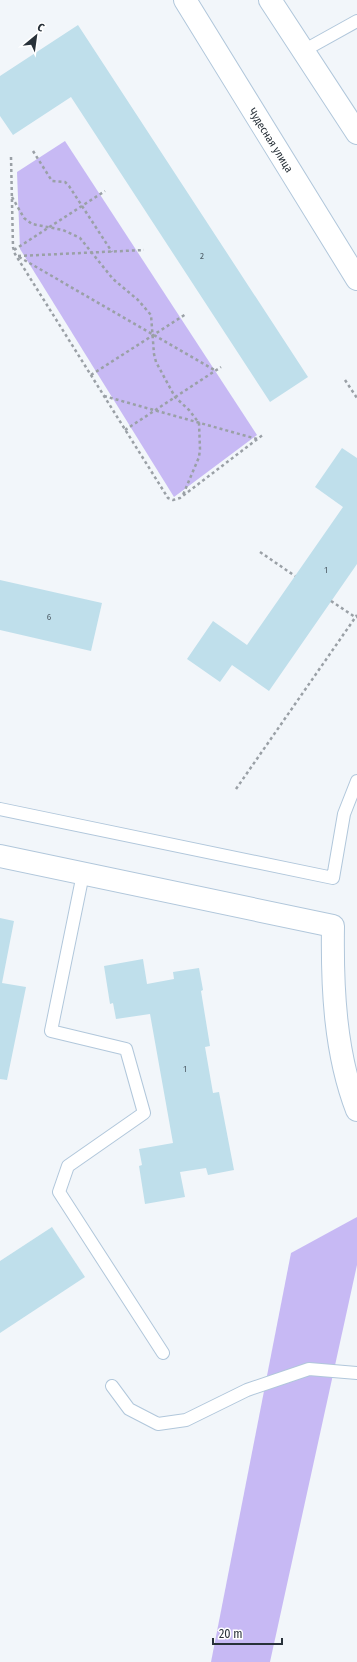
<svg xmlns="http://www.w3.org/2000/svg" width="357" height="1662" font-family="'Fira Sans Condensed',sans-serif">
  <style>
    .green { fill: #c7b9f4 }
    .building { fill: #bfdfeb }
    .lines { fill: none; stroke-linecap: round; stroke-linejoin: round }
    .service-casing { stroke: #b1c7db; stroke-width: 14 }
    .minor-casing { stroke: #b1c7db; stroke-width: 24 }
    .tertiary-casing { stroke: #b1c7db; stroke-width: 24 }
    .path { stroke: #9aa0a6; stroke-width: 2.5; stroke-dasharray: 3 3; stroke-linecap: butt }
    .service { stroke: #fff; stroke-width: 12 }
    .minor { stroke: #fff; stroke-width: 22 }
    .tertiary { stroke: #fff; stroke-width: 22 }
    .labels { text-anchor: middle; stroke-width: 3; stroke-linejoin: round; paint-order: stroke }
    .number-label { font-size: 9px; fill: #4e5c66 }
    .street-label { font-size: 11px; fill: #283139; stroke: #fff }
  </style>
  <rect width="100%" height="100%" fill="#f2f6fa"/>
  <g class="green">
    <path d="M65,141L257,435L174,497L20,249L17,172Z"/>
    <path d="M357,1217V1265L270,1662H211L291,1253Z"/>
  </g>
  <g class="building">
    <path d="M78,25L308,377L270,402L71,97L13,135L0,116V76Z"/>
    <path d="M342,448L357,458V564L269,691L232,665L220,682L187,659L213,621L247,645L343,507L315,487Z"/>
    <path d="M0,580L102,603L91,651L0,630Z"/>
    <path d="M0,918L14,921L2,983L26,987L7,1080L0,1079Z"/>
    <path d="M143,959L147,984L174,979L173,972L199,968L203,990L201,991L210,1046L205,1047L213,1093L219,1092L234,1170L208,1175L206,1168L180,1172L185,1197L145,1204L139,1166L142,1165L139,1149L173,1143L150,1014L116,1019L113,1003L110,1004L104,966Z"/>
    <path d="M52,1227L85,1277L0,1333V1261Z"/>
  </g>
  <g class="lines">
    <g class="service-casing">
      <g id="service">
        <path d="M303,51L357,21"/>
        <path d="M0,809L333,878L344,814L357,781"/>
        <path d="M83,874L51,1031L126,1049L144,1113L68,1166L59,1192L163,1353"/>
        <path d="M112,1386L129,1409L158,1424L186,1420L247,1390L309,1369L357,1373"/>
      </g>
    </g>
    <g class="minor-casing">
      <path id="minor" d="M0,856L333,926C332,988 335,1053 357,1110"/>
    </g>
    <g class="tertiary-casing">
      <g id="tertiary">
        <path d="M185,0L357,279"/>
        <path d="M270,0L357,133"/>
      </g>
    </g>
    <g class="path">
      <path d="M33,151L52,181L65,182L69,186L112,252"/>
      <path d="M11,157L13,247L15,254L168,498L173,500L180,498L264,434"/>
      <path d="M12,197L24,218L32,224L63,230L80,238L113,279L138,300L151,315L154,354L156,362L175,397L189,410L199,423L200,449L199,457L183,495"/>
      <path d="M14,250L105,191"/>
      <path d="M18,256L144,250"/>
      <path d="M19,257L216,371"/>
      <path d="M91,375L186,314"/>
      <path d="M345,380L357,398"/>
      <path d="M104,396L257,439"/>
      <path d="M125,430L221,367"/>
      <path d="M260,552L295,576"/>
      <path d="M331,601L355,617H357"/>
      <path d="M236,789L357,615"/>
    </g>
    <use href="#service" class="service"/>
    <use href="#minor" class="minor"/>
    <use href="#tertiary" class="tertiary"/>
  </g>
  <g class="labels">
    <g class="number-label">
      <text x="202" y="259">2</text>
      <text x="326" y="573">1</text>
      <text x="49" y="620">6</text>
      <text x="185" y="1072">1</text>
    </g>
    <g class="street-label">
      <text transform="translate(271 140) rotate(58)" y="4">Чудесная улица</text>
    </g>
  </g>
  <g transform="translate(36 36) rotate(29)" stroke="#ffffff" stroke-width="3" paint-order="stroke">
  <path d="M0-3L7 15L0 10L-7 15Z" fill="#283139"/>
  <text y="-6" font-size="11" font-weight="bold" text-anchor="middle" fill="#283139">С</text>
  </g>
  <path d="M213 1638v6h69v-6" fill="none" stroke="#283139" stroke-width="2"/>
  <text x="219" y="1638" font-size="12" fill="#283139" stroke="#ffffff" stroke-width="3" paint-order="stroke">20 m</text>
</svg>
